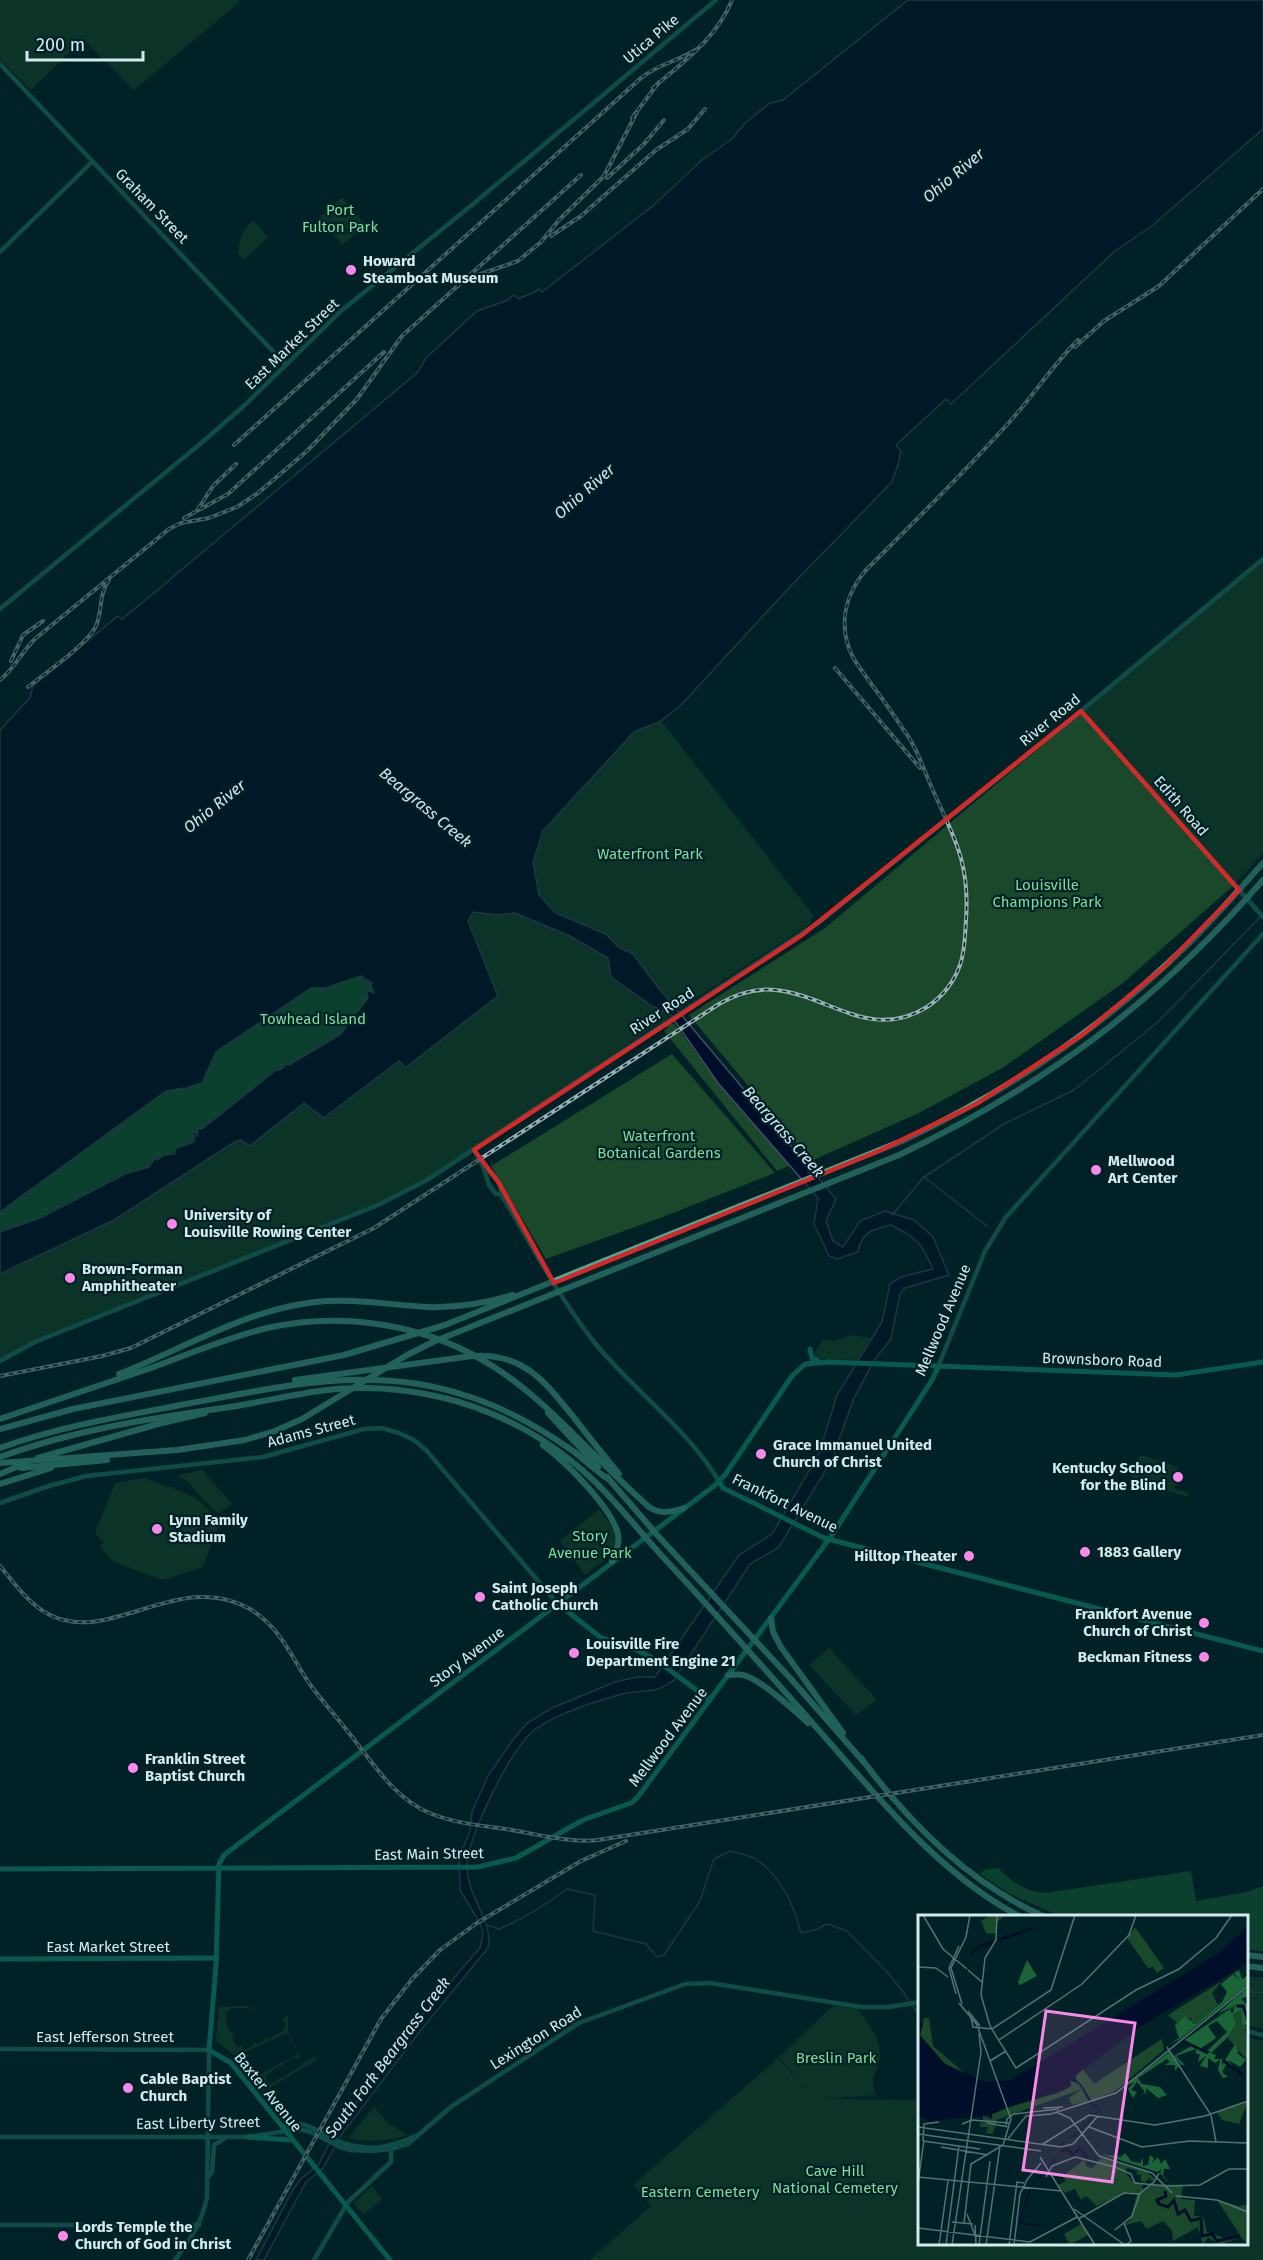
<svg xmlns="http://www.w3.org/2000/svg" width="1263" height="2260" font-family="'Fira Sans',sans-serif">
  <style>
    .green { fill: #1a482a }
    .forest { fill: #1a6438 }
    .water { fill: #000e29; stroke: #405064; stroke-width: 1.5 }
    .lines { fill: none; stroke-linecap: round; stroke-linejoin: round }
    .stream { stroke: #405064; stroke-width: 1.5 }
    .secondary { stroke: #237f6f; stroke-width: 4.5 }
    .primary { stroke: #129b86; stroke-width: 5 }
    .highway { stroke: #4bae9a; stroke-width: 6 }
    .rail-casing { stroke: #96b0b4; stroke-width: 4 }
    .rail { stroke: #002226; stroke-width: 1.5; stroke-dasharray: 4.5; stroke-linecap: butt }
    .marked { fill: none; stroke: #d62828; stroke-width: 4.5; stroke-linejoin: round }
    .poi-dot { fill: #f888e9; stroke: #002226; stroke-width: 2 }
    .labels { text-anchor: middle; stroke-width: 4.5; stroke-linejoin: round; paint-order: stroke }
    .street-label { font-size: 15px; fill: #d4ebee; stroke: #002226 }
    .park-label { font-size: 15px; fill: #7dde9b; stroke: #002226 }
    .poi-label { font-size: 15px; font-weight: bold; fill: #d4ebee; stroke: #002226; text-anchor: start }
    .water-label { font-size: 16px; font-style: italic; fill: #d4e1f1; stroke: #002226 }
    .inset-river { fill: none; stroke: #000e29; stroke-width: 3 }
    .inset-road { fill: none; stroke: #557276; stroke-width: 1.5 }
    .view { fill: #f888e9; fill-opacity: 0.15; stroke: #f888e9; stroke-width: 3 }
    .inset-edge { fill: none; stroke: #d4ebee; stroke-width: 3 }
  </style>
  <rect width="100%" height="100%" fill="#002226"/>
  <g class="green">
    <path d="M0,0H238L240,2L134,90L83,39L31,90L0,60Z"/>
    <path d="M342,197L366,225L342,245L319,218Z"/>
    <path d="M253,220L268,237L244,260L238,254C239,240 242,230 253,220Z"/>
    <path d="M1263,560V853L1234,885L1123,983L1004,1067L919,1113L811,1161L689,1015L825,928Z"/>
    <path d="M661,721L814,916L811,919V923L666,1018L672,1024L674,1023L718,1083L791,1165L777,1171L664,1031L668,1027L662,1021C569,1084 478,1153 378,1205L35,1342L0,1361V1275L114,1220L236,1141L241,1140L250,1145L304,1103L325,1118L399,1061L405,1067L497,996L468,921L473,912L496,915L515,913L570,936L608,958L606,934L556,913L539,895L533,862L543,831L634,732Z"/>
    <path d="M672,1054L775,1173L660,1218L546,1259L491,1166Z"/>
    <path d="M850,1335L870,1338L858,1360L817,1359L812,1356L823,1340L835,1341Z"/>
    <path d="M1140,1456H1146L1177,1467L1181,1476L1178,1484L1173,1488L1189,1493L1188,1497L1131,1480L1132,1465Z"/>
    <path d="M202,1470L232,1504L219,1513L214,1511L186,1480L176,1476Z"/>
    <path d="M144,1478C164,1486 190,1491 205,1506C211,1511 214,1519 219,1525L202,1568L162,1580L112,1561L100,1546L104,1543L95,1533L115,1483Z"/>
    <path d="M599,1509C604,1517 613,1526 616,1534C621,1554 597,1565 585,1575L560,1541Z"/>
    <path d="M829,1648L877,1700L856,1715L809,1665Z"/>
    <path d="M1247,1976L1263,1978V2029L1247,2025Z"/>
    <path d="M222,2006H248L250,2008V2011L248,2008H230L229,2011L226,2012V2022L230,2032H233L235,2034L232,2036L237,2047L242,2046L244,2050L254,2045L253,2042L256,2044L265,2040V2036L268,2039L283,2031V2028L286,2027L282,2018L288,2016V2032L300,2057L298,2059L295,2057L283,2064L284,2067L281,2065L266,2075L267,2082L271,2084L303,2065V2062L315,2057L317,2060L262,2092L256,2084L259,2081L257,2076L298,2054L287,2033L245,2052L237,2058L216,2040L219,2007H235Z"/>
    <path d="M833,2006L858,2009C868,2023 882,2040 880,2058C877,2076 868,2074 876,2095L825,2099L919,2100L920,2244H1246L1247,2037L1263,2041V2260H590L651,2206L633,2185L778,2058L814,2099L779,2057Z"/>
    <path d="M374,2107L389,2124L408,2135C386,2141 369,2143 348,2138Z"/>
    <path d="M372,2186L382,2199L363,2215L354,2203Z"/>
  </g>
  <g class="forest">
    <path d="M361,976L372,983V990L374,993L366,990L368,998L340,1035L280,1071L277,1070L202,1129H197L199,1134L198,1135L195,1132L193,1142C180,1146 169,1159 154,1159L149,1167L124,1176L40,1218L0,1232V1212L166,1091L186,1088L212,1062L216,1052L311,987L325,988Z"/>
    <path d="M998,1868C1013,1883 1025,1891 1046,1893L1191,1871L1196,1901L1247,1892L1263,1886V1951L1247,1950L1246,1916H1060L1008,1893L980,1874L984,1870Z"/>
  </g>
  <path class="water" d="M908,0H1263V129L1153,225L1115,251L951,404L946,399L896,445L901,451L898,465L891,483L786,591L681,705L661,721L634,732L543,831L533,862L539,895L556,913L606,934L618,947L633,954L657,986L836,1199L826,1221L833,1241L843,1247L860,1221L885,1211L914,1220L933,1237L949,1275L905,1288L900,1294L891,1339L875,1359L853,1400L832,1460L778,1548L750,1564L674,1680C669,1683 663,1687 658,1689C646,1692 633,1691 622,1694C594,1702 561,1712 537,1728C511,1746 475,1825 468,1856C461,1893 494,1917 488,1948L420,2031L342,2134L323,2168L306,2182L264,2260H256L294,2188L301,2179L319,2164L334,2134L393,2054L423,2014L480,1948L483,1933L481,1925L460,1890L459,1858L470,1831L472,1812L488,1776L512,1741L527,1723L552,1708L615,1682L637,1677H655L739,1555L772,1534L819,1454L837,1395L882,1322L890,1284L901,1277L933,1269C921,1242 917,1238 891,1225C872,1230 862,1231 858,1252L837,1259L829,1256L814,1224L818,1198L718,1083L670,1014L652,1006L611,977L608,958L570,936L515,913L496,915L473,912L468,921L498,996L405,1068L399,1061L324,1118L304,1103L250,1146L241,1140L236,1141L114,1220L0,1274V1232L40,1218L125,1174L149,1167L154,1159L157,1160L164,1155L175,1154L176,1148L194,1142L195,1136L192,1132H195L198,1135L197,1129H202L276,1070H280L286,1064L289,1065L340,1035L368,998L366,990L374,993L371,986L372,983L361,976L325,988H311L216,1052L202,1083L186,1088L166,1091L0,1212V730L30,698L33,686L118,616L122,619L148,598L418,372L426,358L477,311L508,300L514,295L519,299C524,295 532,295 539,289L542,292L654,205L702,160L732,139L745,123L770,103L783,100Z"/>
  <g class="lines">
    <g class="stream">
      <path d="M924,1177L987,1226"/>
      <path d="M892,1215L924,1177L1004,1124L1074,1090L1158,1022L1260,917"/>
      <path d="M487,1925L499,1929C524,1919 545,1905 567,1889L595,1895L593,1931L646,1944L657,1957L664,1955L700,1901L714,1859L730,1851C738,1853 750,1855 757,1860C783,1879 793,1904 801,1933L815,1930L827,1924L847,1931L888,1973L904,1993L920,2017"/>
      <path d="M1246,1991L1263,1993"/>
    </g>
    <g class="secondary">
      <path d="M0,64L286,365"/>
      <path d="M0,252L92,162"/>
      <path d="M0,609L200,444L246,404L341,311L472,205L716,0"/>
      <path d="M1081,711L1263,917"/>
      <path d="M474,1150L483,1166L489,1185L496,1194H501"/>
      <path d="M483,1166C492,1173 502,1183 501,1194C531,1244 558,1296 594,1342C633,1390 687,1428 719,1481"/>
      <path d="M0,1361L35,1342L378,1205L427,1180L819,922L1081,711L1263,559"/>
      <path d="M938,1367L985,1251L1006,1217L1263,934"/>
      <path d="M0,1503L49,1486L86,1476L263,1457L364,1429L382,1428L399,1433L414,1440L426,1450L557,1603"/>
      <path d="M1246,2031L1263,2035"/>
      <path d="M0,2049L209,2050L207,2197C202,2223 190,2239 175,2260"/>
      <path d="M282,2127C307,2116 322,2137 346,2144C372,2152 394,2146 418,2135"/>
      <path d="M0,2137H248L299,2129L311,2132L340,2147L351,2150L371,2151L391,2149L408,2144L452,2106L579,2023L685,1984L710,1983L861,2007H889L920,2002"/>
      <path d="M209,2176L212,2172L214,2145L225,2138"/>
      <path d="M0,2225H199"/>
      <path d="M314,2260L348,2202L391,2162V2147"/>
    </g>
    <g class="primary">
      <path d="M810,1349L812,1359L817,1360"/>
      <path d="M719,1481L723,1488L824,1538L1263,1651"/>
      <path d="M557,1603L600,1637L639,1651L656,1660L710,1700"/>
      <path d="M0,1869L478,1867L516,1858L583,1820L631,1803L637,1798L832,1535L932,1380L938,1367"/>
      <path d="M0,1959L217,1958"/>
      <path d="M248,2137L291,2140"/>
      <path d="M390,2260L231,2063L209,2050L216,1965L219,1864L224,1855L714,1486L725,1475L792,1376L805,1364L828,1362L1176,1375L1263,1362"/>
    </g>
    <g class="highway">
      <path d="M119,1374C183,1349 245,1310 315,1302C352,1298 390,1305 428,1307C457,1308 486,1303 513,1295"/>
      <path d="M295,1380L472,1356C524,1352 546,1383 575,1419C589,1437 604,1456 619,1474"/>
      <path d="M548,1413L598,1467"/>
      <path d="M0,1419C50,1402 100,1385 151,1368C189,1354 227,1338 267,1328C344,1311 427,1324 494,1367C553,1405 596,1461 649,1507C661,1515 671,1512 684,1508"/>
      <path d="M0,1429L73,1409L344,1355L445,1325L902,1141C1007,1092 1103,1027 1186,946C1213,920 1238,891 1263,863"/>
      <path d="M543,1445C565,1461 612,1508 618,1534C620,1544 616,1552 612,1561"/>
      <path d="M0,1448C61,1426 123,1416 186,1404C281,1387 369,1364 464,1395C504,1407 539,1427 573,1451C585,1460 596,1471 608,1479"/>
      <path d="M0,1457C74,1430 152,1418 230,1407C275,1400 320,1387 365,1388C450,1389 529,1420 591,1478C617,1502 638,1530 662,1556C714,1612 765,1669 816,1727C875,1794 940,1875 1019,1916"/>
      <path d="M38,1458L158,1424L205,1413"/>
      <path d="M0,1463L177,1450L245,1440L275,1431L302,1419L407,1355L433,1342L899,1155C1045,1085 1156,1003 1263,880"/>
      <path d="M21,1468L107,1460"/>
      <path d="M0,1474L26,1463"/>
      <path d="M607,1477L659,1537L791,1679L862,1760"/>
      <path d="M0,1484L51,1468"/>
      <path d="M771,1618L773,1632L781,1647L843,1733"/>
      <path d="M728,1675C733,1675 738,1674 743,1675C759,1678 795,1711 808,1723"/>
      <path d="M861,1758C909,1823 969,1883 1043,1916"/>
      <path d="M1246,1955L1263,1957"/>
      <path d="M1246,1966L1263,1968"/>
    </g>
    <g class="rail-casing">
      <g id="rail">
        <path d="M653,88C683,62 717,38 732,0"/>
        <path d="M632,118L659,82"/>
        <path d="M607,178L644,144L664,120"/>
        <path d="M551,236L581,216L656,150L688,129L705,109"/>
        <path d="M469,278L518,261L541,242L559,220L604,176L637,112"/>
        <path d="M1075,347L1104,321L1159,286L1263,189"/>
        <path d="M234,445L641,78C658,64 679,61 697,49"/>
        <path d="M198,509L213,486L236,464"/>
        <path d="M184,518L228,494L384,352"/>
        <path d="M11,661L23,635L43,621"/>
        <path d="M835,668L920,768"/>
        <path d="M0,680C15,668 22,651 36,638L169,529L181,523L209,518L237,507L258,493L307,451L357,399L402,336L581,175"/>
        <path d="M28,687C45,673 84,647 95,628C103,613 98,595 109,580"/>
        <path d="M0,1376L102,1356L131,1348L374,1228L719,1004C736,994 755,988 775,990C829,995 870,1042 927,1007C942,997 954,982 960,965C965,951 965,936 966,920C970,861 954,838 931,786C923,767 916,746 903,729C893,714 883,699 872,685C862,670 851,659 847,642C840,615 849,590 866,570C916,520 966,471 1013,418C1035,393 1053,365 1078,340"/>
        <path d="M0,1566C14,1583 28,1603 48,1614C110,1647 178,1568 250,1609C280,1627 291,1656 309,1683C321,1700 336,1716 349,1733C373,1763 395,1800 432,1814C457,1824 486,1826 512,1830C541,1835 569,1843 598,1840L1263,1735"/>
        <path d="M248,2260L381,2019L413,1978L440,1950L477,1923L581,1861L626,1841"/>
      </g>
    </g>
    <use href="#rail" class="rail"/>
  </g>
  <path d="M0 0H1263V2260H0ZM1081,711L1239,890L1164,967L1082,1035L976,1104L881,1150L554,1283L499,1183L474,1150L802,935Z" fill="#002226" fill-opacity=".55" fill-rule="evenodd"/>
  <path class="marked" d="M1081,711L1239,890L1164,967L1082,1035L976,1104L881,1150L554,1283L499,1183L474,1150L802,935Z"/>
  <g class="poi-dot">
    <circle cx="351" cy="270" r="6"/>
    <circle cx="1096" cy="1170" r="6"/>
    <circle cx="172" cy="1224" r="6"/>
    <circle cx="70" cy="1278" r="6"/>
    <circle cx="761" cy="1454" r="6"/>
    <circle cx="1178" cy="1477" r="6"/>
    <circle cx="157" cy="1529" r="6"/>
    <circle cx="1085" cy="1552" r="6"/>
    <circle cx="969" cy="1556" r="6"/>
    <circle cx="480" cy="1597" r="6"/>
    <circle cx="1204" cy="1623" r="6"/>
    <circle cx="574" cy="1653" r="6"/>
    <circle cx="1204" cy="1657" r="6"/>
    <circle cx="133" cy="1768" r="6"/>
    <circle cx="128" cy="2088" r="6"/>
    <circle cx="63" cy="2236" r="6"/>
  </g>
  <g class="labels">
    <g class="street-label">
      <text transform="translate(651 39) rotate(-40)" y="5">Utica Pike</text>
      <text transform="translate(152 206) rotate(46)" y="5">Graham Street</text>
      <text transform="translate(292 344) rotate(-44)" y="5">East Market Street</text>
      <text transform="translate(1050 720) rotate(-39)" y="5">River Road</text>
      <text transform="translate(1181 806) rotate(49)" y="5">Edith Road</text>
      <text transform="translate(662 1011) rotate(-33)" y="5">River Road</text>
      <text transform="translate(943 1320) rotate(-67)" y="5">Mellwood Avenue</text>
      <text transform="translate(1102 1360) rotate(2)" y="5">Brownsboro Road</text>
      <text transform="translate(311 1431) rotate(-15)" y="5">Adams Street</text>
      <text transform="translate(785 1503) rotate(26)" y="5">Frankfort Avenue</text>
      <text transform="translate(467 1657) rotate(-37)" y="5">Story Avenue</text>
      <text transform="translate(668 1737) rotate(-53)" y="5">Mellwood Avenue</text>
      <text transform="translate(429 1854) rotate(-1)" y="5">East Main Street</text>
      <text x="108" y="1952">East Market Street</text>
      <text x="105" y="2042">East Jefferson Street</text>
      <text transform="translate(536 2038) rotate(-32)" y="5">Lexington Road</text>
      <text transform="translate(268 2092) rotate(51)" y="5">Baxter Avenue</text>
      <text transform="translate(198 2123) rotate(-1)" y="5">East Liberty Street</text>
    </g>
    <g class="park-label">
      <text x="340" y="215">Port<tspan x="340" dy="17">Fulton Park</tspan></text>
      <text x="650" y="859">Waterfront Park</text>
      <text x="1047" y="890">Louisville<tspan x="1047" dy="17">Champions Park</tspan></text>
      <text x="313" y="1024">Towhead Island</text>
      <text x="659" y="1141">Waterfront<tspan x="659" dy="17">Botanical Gardens</tspan></text>
      <text x="590" y="1541">Story<tspan x="590" dy="17">Avenue Park</tspan></text>
      <text x="836" y="2063">Breslin Park</text>
      <text x="835" y="2176">Cave Hill<tspan x="835" dy="17">National Cemetery</tspan></text>
      <text x="700" y="2197">Eastern Cemetery</text>
    </g>
    <g class="poi-label">
      <text x="363" y="266">Howard<tspan x="363" dy="17">Steamboat Museum</tspan></text>
      <text x="1108" y="1166">Mellwood<tspan x="1108" dy="17">Art Center</tspan></text>
      <text x="184" y="1220">University of<tspan x="184" dy="17">Louisville Rowing Center</tspan></text>
      <text x="82" y="1274">Brown-Forman<tspan x="82" dy="17">Amphitheater</tspan></text>
      <text x="773" y="1450">Grace Immanuel United<tspan x="773" dy="17">Church of Christ</tspan></text>
      <text x="1166" y="1473" text-anchor="end">Kentucky School<tspan x="1166" dy="17">for the Blind</tspan></text>
      <text x="169" y="1525">Lynn Family<tspan x="169" dy="17">Stadium</tspan></text>
      <text x="1097" y="1557">1883 Gallery</text>
      <text x="957" y="1561" text-anchor="end">Hilltop Theater</text>
      <text x="492" y="1593">Saint Joseph<tspan x="492" dy="17">Catholic Church</tspan></text>
      <text x="1192" y="1619" text-anchor="end">Frankfort Avenue<tspan x="1192" dy="17">Church of Christ</tspan></text>
      <text x="586" y="1649">Louisville Fire<tspan x="586" dy="17">Department Engine 21</tspan></text>
      <text x="1192" y="1662" text-anchor="end">Beckman Fitness</text>
      <text x="145" y="1764">Franklin Street<tspan x="145" dy="17">Baptist Church</tspan></text>
      <text x="140" y="2084">Cable Baptist<tspan x="140" dy="17">Church</tspan></text>
      <text x="75" y="2232">Lords Temple the<tspan x="75" dy="17">Church of God in Christ</tspan></text>
    </g>
    <g class="water-label">
      <text transform="translate(953 175) rotate(-40)" y="6">Ohio River</text>
      <text transform="translate(584 491) rotate(-41)" y="6">Ohio River</text>
      <text transform="translate(214 806) rotate(-39)" y="6">Ohio River</text>
      <text transform="translate(426 807) rotate(40)" y="6">Beargrass Creek</text>
      <text transform="translate(784 1131) rotate(49)" y="6">Beargrass Creek</text>
      <text transform="translate(387 2057) rotate(-53)" y="6">South Fork Beargrass Creek</text>
    </g>
  </g>
  <g transform="translate(918 1915)">
    <rect width="330" height="330" fill="#002226"/>
    <path d="M73,0H88L79,7L78,18L72,19L68,18L63,6ZM217,12L246,53L239,58L235,52L230,53L209,23ZM304,66L294,78L300,90L277,110L274,108L277,105L271,103L274,113L257,118L261,115L259,108L250,100ZM318,88L325,92L330,101L326,96L330,146L310,123L318,107L315,100L323,93L311,94L265,126ZM6,103H11L15,131L50,161L27,149H20L2,120ZM244,124L246,135L197,176L173,186L166,173L172,186L154,190L151,183L164,174L79,205L75,219L67,218L69,216L70,212H62L64,200L74,204V199L91,192L140,178L153,171L152,165L161,169L157,162L165,154L176,169ZM330,187L321,209L304,205L299,197ZM183,243L229,257L237,264L235,267L231,263L227,268L223,266V260L218,259L220,256L209,253L207,257L214,265L224,269L225,274L235,269L265,270L263,284L277,285L276,301H285L289,317L309,324L322,320L299,285L321,291L330,289V330L323,322L301,330L290,322L285,330L280,312L255,326L254,316L245,306L229,314L223,306L204,311L212,305L219,279L210,277L179,291L168,281L163,285L157,274L147,278L140,270L148,266L145,262L151,256L166,245L169,252L175,253ZM163,309L170,320L152,330L146,319Z" fill="#1a482a"/>
    <path d="M109,45L119,61L102,70L100,67ZM321,55L324,64L330,60V70L262,124L250,130L261,123L257,110L267,101L272,106L277,103L274,108L278,109L304,87L309,77L303,69L315,59L322,66L316,58ZM330,72V81L323,84L330,90V109L326,110L330,114L324,110L323,94L315,100L318,108L311,121L293,138L290,135L309,117L299,106L290,111L298,123L282,134L298,140L296,144H304V150L317,129L320,136L323,134L319,138L328,145L322,152L310,145L322,159L309,148L304,157L310,162L305,163L300,155L302,145L297,148L290,143V153L282,151L288,141L280,147L282,139H278V134L258,141L267,150H263L256,141L275,130L265,126L312,94L314,99L317,92L324,93L329,100L325,92L319,89L299,99ZM251,137L261,151L257,156V150H246L252,147L249,144L220,163L224,169L242,172L249,180L240,183L228,173V178L224,180L227,177L219,167L213,175L219,177L215,183L210,174L216,167L207,171ZM207,238L213,246L222,248L225,243V251L230,250L232,240L236,243L234,248L240,242L243,249L247,244L252,254H246L245,260L253,270L242,258L244,254L239,257L183,239L203,242Z" fill="#1a6438"/>
    <path d="M330,11V48L225,110L158,160L157,164L163,169L175,188L174,191L178,190L181,192L182,195L158,221L146,225L143,238L113,272L112,277L102,307L128,311L138,330L128,312L103,309L101,307L112,272L142,238L144,226L157,220L181,194L174,192L161,169L152,165L153,171L146,175L91,192L74,199V204L71,199L65,200V211L63,201L11,206L0,201V104L5,109L2,120L27,149L68,167L93,165L302,37Z" fill="#000e29"/>
    <path class="inset-river" d="M80,25L115,13M52,40L62,31L75,27M319,91H325L330,105M265,126L290,138M306,146L326,161M143,236L149,234L155,240L161,233L170,243M247,276L248,281L239,285L241,289L250,292L256,285L260,299L267,295L273,306L283,303L284,321L294,319L299,326L322,321"/>
    <path class="inset-road" d="M5,0L25,34L49,54M79,0L78,25L67,43L63,80L72,111L98,153L218,75L261,54L298,23L314,0M0,52L18,53L30,62M50,55L64,67M38,79L31,53L41,31M41,88L59,110L93,204L85,230L53,249L46,308M44,89L33,53L48,22L52,0M50,96L62,111M53,103L55,112L74,114L133,75L157,0M81,125L164,69L211,20L218,0M249,132L293,200L298,227M72,146L88,136M125,193L145,192M138,197L152,203L181,241L234,258L254,278M69,208L91,212M44,209L54,205L91,208M88,210L89,204L96,199L141,194M0,212L143,232L155,229L180,201M171,212L224,232L271,226L330,228M0,219L123,236M89,225L108,201L133,199L198,178L330,71M5,226L62,234M5,226L6,209L21,207M125,229L171,200L237,210L287,201L330,186M23,232L70,240M122,242L177,330M0,262L144,276M128,262L134,251L157,242L197,252L213,259L217,268L248,271L282,270L311,254H330M108,266L123,248M0,268L6,225M258,281L299,285L330,297M156,294L207,330M49,299L58,323M160,304L206,278L221,279L236,267L241,258M34,307L55,309M206,308L213,326L208,330M57,310L58,330M0,313L112,327L159,302M197,315L214,301L222,278M21,330L30,266M28,330L41,230M34,330L63,137L61,118M61,330L72,246M68,330L82,231M91,330L99,267L106,268M96,330L102,279L109,265"/>
    <path class="view" d="M128,96L217,108L194,267L105,255Z"/>
    <rect width="330" height="330" class="inset-edge"/>
  </g>
  <path d="M27 51v9h116v-9" fill="none" stroke="#d4ebee" stroke-width="3"/>
  <text x="36" y="51" font-size="18" fill="#d4ebee" stroke="#002226" stroke-width="4.5" paint-order="stroke">200 m</text>
</svg>
